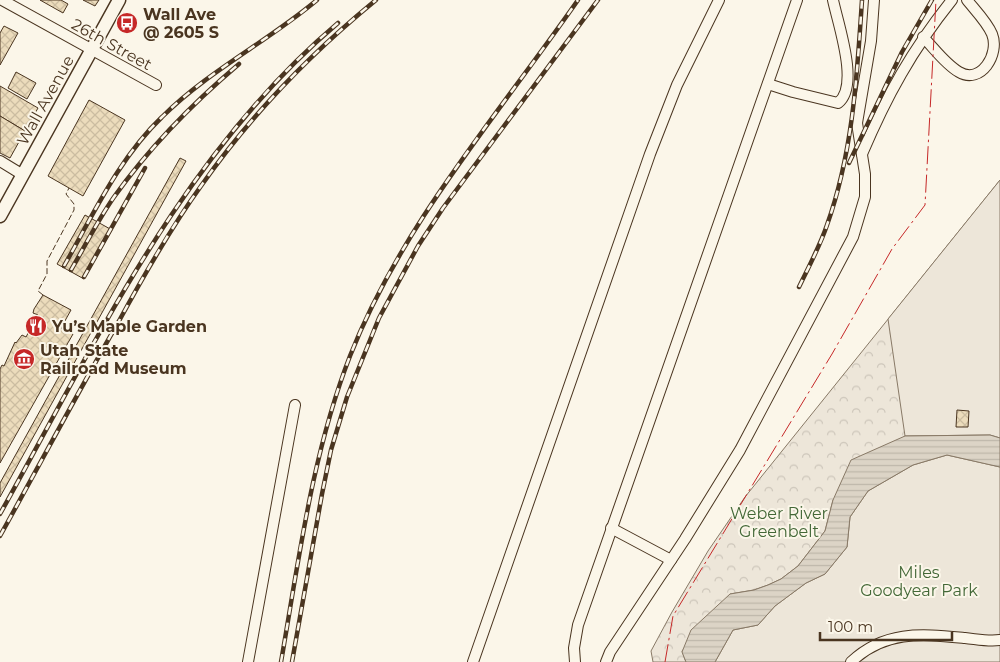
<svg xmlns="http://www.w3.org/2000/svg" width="1000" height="662" font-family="Montserrat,sans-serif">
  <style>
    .forest { fill: url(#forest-crowns); stroke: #887966 }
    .park { fill: #ede6d9; stroke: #887966 }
    .water { fill: url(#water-rules); stroke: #887966 }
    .building { fill: url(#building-cross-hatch); stroke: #4a3520 }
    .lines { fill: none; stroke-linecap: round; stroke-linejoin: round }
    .minor-casing { stroke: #4a3520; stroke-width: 12 }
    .major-casing { stroke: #4a3520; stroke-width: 15 }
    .minor { stroke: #fbf6e9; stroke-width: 10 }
    .major { stroke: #fbf6e9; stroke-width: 12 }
    .rail-casing { stroke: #4a3520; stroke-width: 4.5 }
    .rail { stroke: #fbf6e9; stroke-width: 2.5; stroke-dasharray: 8; stroke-linecap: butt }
    .fence { stroke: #4a3520; stroke-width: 1; stroke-dasharray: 6 2.5; stroke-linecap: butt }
    .power { stroke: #c62828; stroke-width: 1; stroke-dasharray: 18 4 2.5 4; stroke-linecap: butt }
    .labels { text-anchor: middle; stroke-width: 4; stroke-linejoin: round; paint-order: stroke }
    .poi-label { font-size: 16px; font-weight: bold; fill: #4a3520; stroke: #fbf6e9; text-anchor: start }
    .street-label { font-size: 16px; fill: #4a3520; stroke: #fbf6e9 }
    .park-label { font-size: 16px; fill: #436837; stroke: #fbf6e9 }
  </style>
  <defs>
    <pattern id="forest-crowns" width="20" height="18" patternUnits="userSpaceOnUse" patternTransform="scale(1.25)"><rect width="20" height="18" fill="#ede6d9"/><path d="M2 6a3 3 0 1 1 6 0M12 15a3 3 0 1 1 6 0" fill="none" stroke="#cdc6ba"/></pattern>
    <pattern id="water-rules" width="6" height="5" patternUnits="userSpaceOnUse" patternTransform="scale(1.25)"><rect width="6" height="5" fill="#dcd4c6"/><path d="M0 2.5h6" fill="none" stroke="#beb7aa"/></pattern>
    <pattern id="building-cross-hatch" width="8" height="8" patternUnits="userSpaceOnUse" patternTransform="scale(1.25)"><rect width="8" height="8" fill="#ecdcbc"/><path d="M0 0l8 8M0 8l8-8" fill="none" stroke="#ccbda1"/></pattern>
  </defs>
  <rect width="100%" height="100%" fill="#fbf6e9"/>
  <path class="forest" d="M1000,180V438L990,435L905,436L833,500L825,531L798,566L781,579L768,585L754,590L730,594L682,651L686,662H653L651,651L672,612L708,551L745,497Z"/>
  <g class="park">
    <path d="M1000,180V438L990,435L905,436L888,319Z"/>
    <path d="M947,455L1000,467V662H715L733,630L758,625L775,606L806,583L825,574L847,547L850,517L868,491L913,465Z"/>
  </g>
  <path class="water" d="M990,435L1000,438V467L947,455L913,465L868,491L850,517L847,547L825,574L806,583L775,606L758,625L733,630L715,662H686L682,652L691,630L730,594L754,590L768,585L781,579L798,566L825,531L833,500L851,460L905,436Z"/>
  <g class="building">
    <path d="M40,0H61L68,4L63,13Z"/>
    <path d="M83,0H99L95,6Z"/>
    <path d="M4,26L18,33L0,65V33Z"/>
    <path d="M16,72L36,83L27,99L8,88Z"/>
    <path d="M0,86L38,108L25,131L0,116Z"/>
    <path d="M89,100L125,120L83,196L48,176Z"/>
    <path d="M0,116L25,131L10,158L0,153Z"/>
    <path d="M180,158L186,161L0,497V483Z"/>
    <path d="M85,215L112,230L84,279L57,264Z"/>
    <path d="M43,295L71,310L61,328L73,334L0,463V369L2,365L4,366L15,342L16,343L22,335L26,337L38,315L33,313L34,309Z"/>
    <path d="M957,410L969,411L968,427H956Z"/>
  </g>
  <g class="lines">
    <g class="minor-casing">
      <g id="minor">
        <path d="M2,0L156,85"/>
        <path d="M923,37C934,48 945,64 959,72C981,85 1000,54 992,34C987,22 975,10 967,0"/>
        <path d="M768,84L793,92L838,103C860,86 838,24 833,0"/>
        <path d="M862,154C887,95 912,50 952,0"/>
        <path d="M0,161L23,175"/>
        <path d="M611,528L671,560"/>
        <path d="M248,662L295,405"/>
        <path d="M473,662L650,154L677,85L719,0"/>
        <path d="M575,662L574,648L578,625L797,0"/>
        <path d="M606,662L610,652L685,539L740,450L853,237L865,197V174L857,123L871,41L874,0"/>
        <path d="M851,662C885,630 921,634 965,638C976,639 989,642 1000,640"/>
      </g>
    </g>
    <g class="major-casing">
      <path id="major" d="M0,216L119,0"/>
    </g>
    <use href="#minor" class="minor"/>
    <use href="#major" class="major"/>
    <g class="rail-casing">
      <g id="rail">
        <path d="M849,163L902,52L932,0"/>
        <path d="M64,266C93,215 119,158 162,117C208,71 267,42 317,0"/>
        <path d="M71,270C85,246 98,220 114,197C149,148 193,103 239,64"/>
        <path d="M84,277L145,168"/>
        <path d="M799,287C809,266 820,246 827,225C853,152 857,76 862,0"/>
        <path d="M0,514C97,340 183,154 338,23"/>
        <path d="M0,536C40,464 78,392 119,321C144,275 170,229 201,186C250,116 310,54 376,0"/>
        <path d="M281,662C299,559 312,454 350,356C402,224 498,115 578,0"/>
        <path d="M292,662L322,494L331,450L347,397L379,318L418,246L443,208L598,0"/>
      </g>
    </g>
    <use href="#rail" class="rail"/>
    <path class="fence" d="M43,295L38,291L47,274V261L74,210V204L66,194L69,188"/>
    <path class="power" d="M665,662L673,616L832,354L892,249L925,205L936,0"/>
  </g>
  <defs>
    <g id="bus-disc" transform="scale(1.125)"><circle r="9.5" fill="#c62828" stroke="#fbf6e9"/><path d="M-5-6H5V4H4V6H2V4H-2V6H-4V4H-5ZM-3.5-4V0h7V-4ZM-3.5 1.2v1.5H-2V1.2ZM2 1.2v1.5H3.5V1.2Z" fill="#fff"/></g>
    <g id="restaurant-disc" transform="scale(1.125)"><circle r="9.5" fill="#c62828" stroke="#fbf6e9"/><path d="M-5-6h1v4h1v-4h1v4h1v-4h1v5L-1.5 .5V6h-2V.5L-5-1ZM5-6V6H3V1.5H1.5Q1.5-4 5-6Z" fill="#fff"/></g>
    <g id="museum-disc" transform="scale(1.125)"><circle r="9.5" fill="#c62828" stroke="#fbf6e9"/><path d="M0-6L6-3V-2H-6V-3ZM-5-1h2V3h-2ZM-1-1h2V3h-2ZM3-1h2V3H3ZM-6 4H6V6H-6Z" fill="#fff"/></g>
  </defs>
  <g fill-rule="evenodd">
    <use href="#bus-disc" x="127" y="23"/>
    <use href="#restaurant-disc" x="36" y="326"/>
    <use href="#museum-disc" x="24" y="359"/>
  </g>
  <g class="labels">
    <g class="poi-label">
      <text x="143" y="20">Wall Ave<tspan x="143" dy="18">@ 2605 S</tspan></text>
      <text x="52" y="332">Yu’s Maple Garden</text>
      <text x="40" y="356">Utah State<tspan x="40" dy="18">Railroad Museum</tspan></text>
    </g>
    <g class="street-label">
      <text transform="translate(112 44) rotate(29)" y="6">26th Street</text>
      <text transform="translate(45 100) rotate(-61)" y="6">Wall Avenue</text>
    </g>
    <g class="park-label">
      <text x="779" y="519">Weber River<tspan x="779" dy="18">Greenbelt</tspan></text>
      <text x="919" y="578">Miles<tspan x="919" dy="18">Goodyear Park</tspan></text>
    </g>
  </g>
  <path d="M820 632v8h132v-8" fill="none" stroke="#4a3520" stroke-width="2.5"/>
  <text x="828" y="632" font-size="15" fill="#4a3520" stroke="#fbf6e9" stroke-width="4" paint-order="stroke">100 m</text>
</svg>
